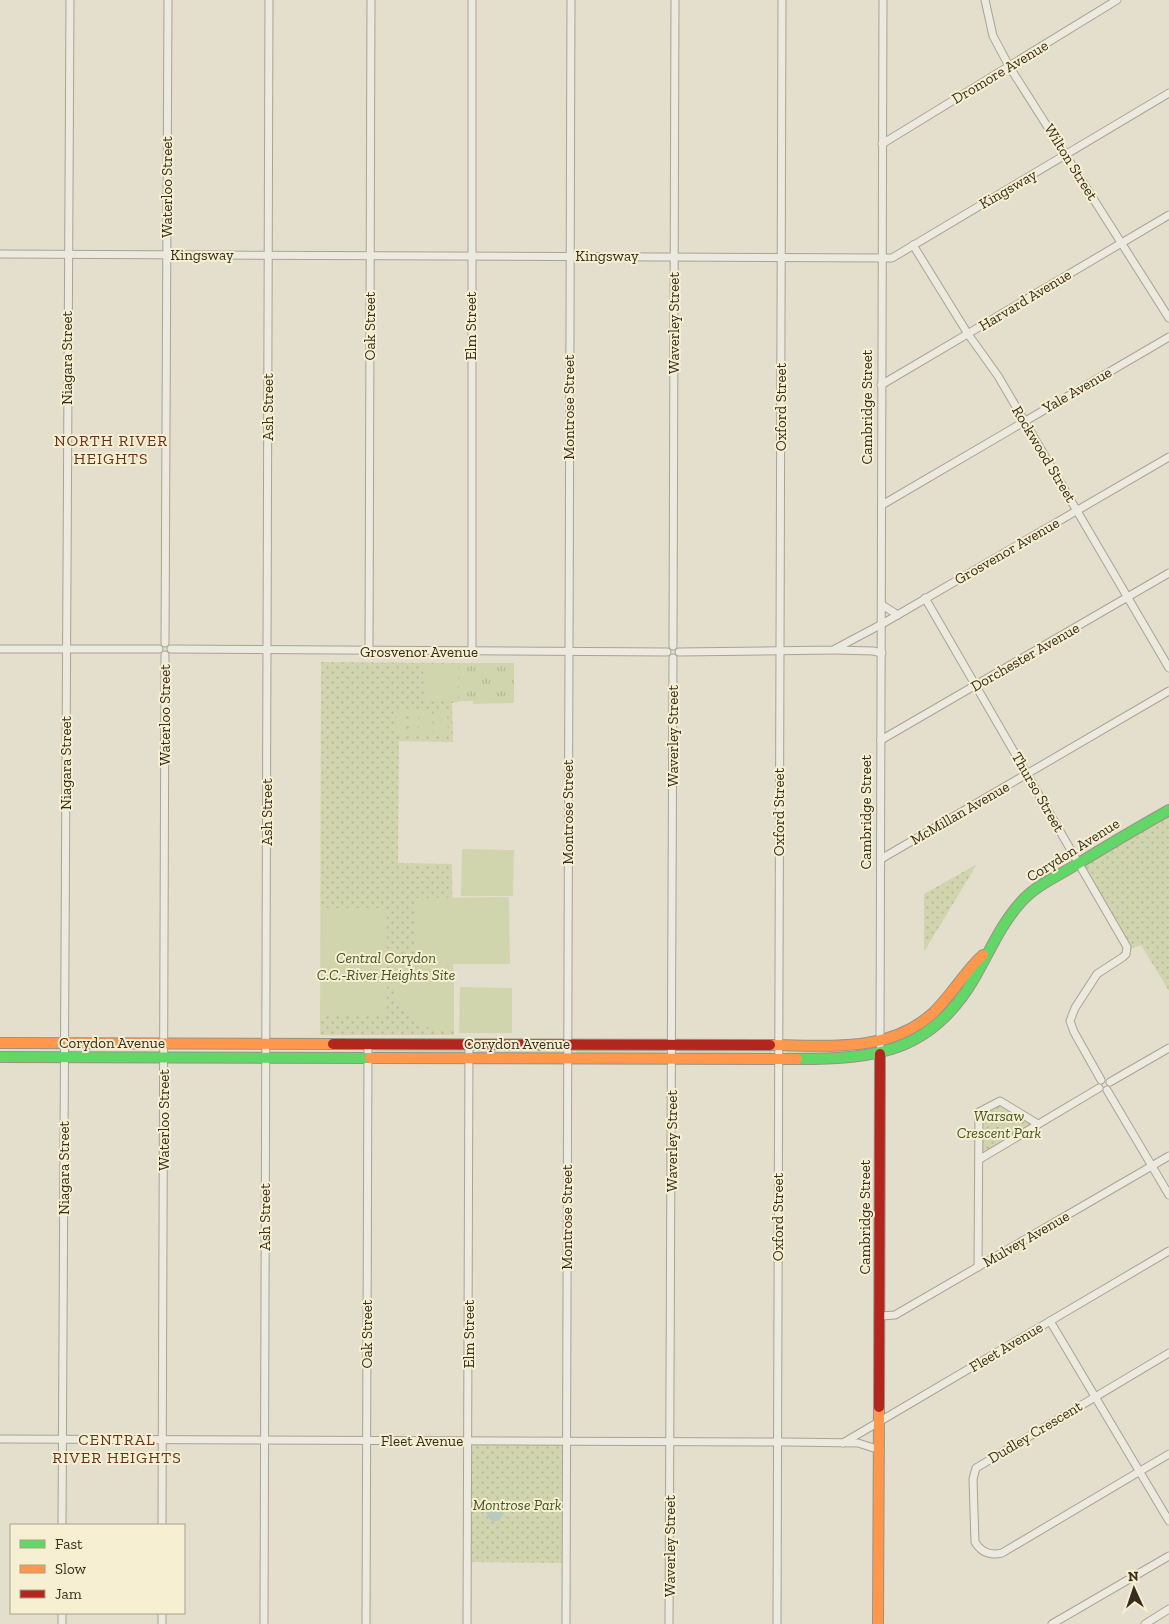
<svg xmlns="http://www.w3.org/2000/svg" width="1169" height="1624" font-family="'Zilla Slab',serif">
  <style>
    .grass { fill: url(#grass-tufts) }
    .park { fill: url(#park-dots) }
    .pitch { fill: #d1d5ae }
    .water { fill: url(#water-ripples) }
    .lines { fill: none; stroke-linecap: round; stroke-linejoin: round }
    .street-casing { stroke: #a9a395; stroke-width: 9 }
    .fast-casing { stroke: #999385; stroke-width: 12 }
    .slow-casing { stroke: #999385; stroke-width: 12 }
    .jam-casing { stroke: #999385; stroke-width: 12 }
    .street { stroke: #ece9de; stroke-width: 7 }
    .fast { stroke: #63d668; stroke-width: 10 }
    .slow { stroke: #ff974d; stroke-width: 10 }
    .jam { stroke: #b3261e; stroke-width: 10 }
    .labels { text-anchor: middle; stroke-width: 4; stroke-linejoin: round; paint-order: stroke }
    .street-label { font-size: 15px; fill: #382d1d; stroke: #f6efd1 }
    .park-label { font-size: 15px; font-style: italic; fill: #435423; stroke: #f6efd1 }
    .neighbourhood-label { font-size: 16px; letter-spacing: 1px; fill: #65321c; stroke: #f6efd1 }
  </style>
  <defs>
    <pattern id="grass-tufts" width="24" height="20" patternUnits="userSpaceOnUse" patternTransform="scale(1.25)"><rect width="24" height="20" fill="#d1d5ae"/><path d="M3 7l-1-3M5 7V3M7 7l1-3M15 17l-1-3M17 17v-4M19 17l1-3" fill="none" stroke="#b4b795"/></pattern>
    <pattern id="park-dots" width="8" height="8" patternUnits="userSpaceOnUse" patternTransform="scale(1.25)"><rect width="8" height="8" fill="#d1d5ae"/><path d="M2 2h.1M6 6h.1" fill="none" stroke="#b4b795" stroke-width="1.8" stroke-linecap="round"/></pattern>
    <pattern id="water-ripples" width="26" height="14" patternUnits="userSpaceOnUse" patternTransform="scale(1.25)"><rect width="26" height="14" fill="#b7cac0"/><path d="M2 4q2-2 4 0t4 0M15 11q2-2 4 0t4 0" fill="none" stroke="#9eaea5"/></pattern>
  </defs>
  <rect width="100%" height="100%" fill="#e4dfcc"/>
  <g class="grass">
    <path d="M461,663H514V703L473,704V701H461Z"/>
    <path d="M376,1049H462L465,1053L374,1054Z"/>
    <path d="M480,1049L561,1050L564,1053L476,1054L477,1050Z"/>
    <path d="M577,1050H664L668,1054L575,1055Z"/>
    <path d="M682,1050L771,1051L774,1054L679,1055V1052Z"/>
    <path d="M787,1051H868L856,1055L785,1054Z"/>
  </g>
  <g class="park">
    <path d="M321,662L461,663V701L452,703L453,742L399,741L398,863L452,864L454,1035H320Z"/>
    <path d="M1169,810V991L1141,945L1128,950L1079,862Z"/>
    <path d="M977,864L924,952V894Z"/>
    <path d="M1000,1101L1038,1124L980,1159L979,1112Z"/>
    <path d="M468,1441H567L566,1563L467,1562Z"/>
  </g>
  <g class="pitch">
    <path d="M423,665H458V700H424Z"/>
    <rect x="397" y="710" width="8" height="24"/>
    <rect x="409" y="710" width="9" height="24"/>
    <path d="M421,710H432L433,734H421Z"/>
    <path d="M436,710H447L448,734H436Z"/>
    <path d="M462,849L514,850L513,896H461Z"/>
    <path d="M509,897L510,964H415V898Z"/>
    <rect x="321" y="908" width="66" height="106"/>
    <path d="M392,966L452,967L454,969V1028C415,1036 387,1004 392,966Z"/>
    <path d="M460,987L512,988V1033H459Z"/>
  </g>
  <circle class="water" cx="495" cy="1513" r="8"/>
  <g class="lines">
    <g class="street-casing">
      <g id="street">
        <path d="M985,0L993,36L1009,66L1169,318"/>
        <path d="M882,144L1117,0"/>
        <path d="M913,245L968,334L998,376L1169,668"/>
        <path d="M0,254L892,258L1169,93"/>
        <path d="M881,385L1169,215"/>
        <path d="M882,505L1169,337"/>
        <path d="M925,598L1127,947L1126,954L1123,957L1097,974L1075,1008L1070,1021L1074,1032L1101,1080"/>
        <path d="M882,605L898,615"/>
        <path d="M165,643L168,0"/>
        <path d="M673,646L675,0"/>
        <path d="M0,649H159"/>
        <path d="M171,649L667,652"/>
        <path d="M835,650L873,651L882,653"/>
        <path d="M369,651L371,0"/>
        <path d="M472,652V0"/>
        <path d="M679,652L833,650L882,624L1169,457"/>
        <path d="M881,740L1169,573"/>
        <path d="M881,859L1169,691"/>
        <path d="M880,1045L883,0"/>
        <path d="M1110,1082L1169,1048"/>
        <path d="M1107,1090L1169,1195"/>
        <path d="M980,1159L1099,1088"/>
        <path d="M978,1267L979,1112L1000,1101L1038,1124"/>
        <path d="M881,1316L895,1315L1169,1156"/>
        <path d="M1050,1321L1169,1521"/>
        <path d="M1169,1353L976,1468L973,1479L975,1542C981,1552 990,1556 1002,1553L1169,1454"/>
        <path d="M0,1439L787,1442L858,1443L880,1450"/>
        <path d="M843,1443L1169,1251"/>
        <path d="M62,1525L70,0"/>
        <path d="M162,1525L165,655"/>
        <path d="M62,1624V1613"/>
        <path d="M162,1624V1613"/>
        <path d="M264,1624L269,0"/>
        <path d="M366,1624L368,1045"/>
        <path d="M467,1624L469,1044"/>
        <path d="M566,1624L571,0"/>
        <path d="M669,1624L673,658"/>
        <path d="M777,1624L782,0"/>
        <path d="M1052,1624L1169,1556"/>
        <path d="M1145,1624L1169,1609"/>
      </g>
    </g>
    <g class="fast-casing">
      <g id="fast">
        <path d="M0,1057L370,1058"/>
        <path d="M797,1059C877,1059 932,1052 975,977C990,951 1001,924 1021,902C1035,886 1056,877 1074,866C1105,847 1137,828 1169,810"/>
      </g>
    </g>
    <g class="slow-casing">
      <g id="slow">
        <path d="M0,1043L333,1044"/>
        <path d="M770,1045C826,1045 888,1054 933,1013C952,995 964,972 983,955"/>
        <path d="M370,1058L797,1059"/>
        <path d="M878,1624L879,1407"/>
      </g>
    </g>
    <g class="jam-casing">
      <g id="jam">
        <path d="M333,1044L770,1045"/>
        <path d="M879,1407L880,1054"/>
      </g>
    </g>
    <use href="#street" class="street"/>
    <use href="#fast" class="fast"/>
    <use href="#slow" class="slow"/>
    <use href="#jam" class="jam"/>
  </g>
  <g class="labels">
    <g class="street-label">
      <text transform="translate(1000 72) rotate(-31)" y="5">Dromore Avenue</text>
      <text transform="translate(1071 162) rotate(58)" y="5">Wilton Street</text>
      <text transform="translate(167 187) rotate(-90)" y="5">Waterloo Street</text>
      <text transform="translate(1008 189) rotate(-30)" y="5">Kingsway</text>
      <text x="202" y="260">Kingsway</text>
      <text x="607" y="261">Kingsway</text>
      <text transform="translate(1025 300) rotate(-31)" y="5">Harvard Avenue</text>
      <text transform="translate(674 323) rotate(-90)" y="5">Waverley Street</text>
      <text transform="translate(370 326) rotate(-90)" y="5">Oak Street</text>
      <text transform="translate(471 326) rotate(-90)" y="5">Elm Street</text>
      <text transform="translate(67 358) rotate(-90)" y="5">Niagara Street</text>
      <text transform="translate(1077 390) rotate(-30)" y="5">Yale Avenue</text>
      <text transform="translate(268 407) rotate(-90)" y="5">Ash Street</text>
      <text transform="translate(569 407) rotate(-90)" y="5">Montrose Street</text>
      <text transform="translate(781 407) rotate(-90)" y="5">Oxford Street</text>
      <text transform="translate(867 407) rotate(-90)" y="5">Cambridge Street</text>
      <text transform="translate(1044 454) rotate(59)" y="5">Rockwood Street</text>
      <text transform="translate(1007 551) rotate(-30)" y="5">Grosvenor Avenue</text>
      <text x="419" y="657">Grosvenor Avenue</text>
      <text transform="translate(1025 657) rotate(-30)" y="5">Dorchester Avenue</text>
      <text transform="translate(165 715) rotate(-90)" y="5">Waterloo Street</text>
      <text transform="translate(673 736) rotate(-90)" y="5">Waverley Street</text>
      <text transform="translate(66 763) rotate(-90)" y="5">Niagara Street</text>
      <text transform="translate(1038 792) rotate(60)" y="5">Thurso Street</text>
      <text transform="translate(267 812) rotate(-90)" y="5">Ash Street</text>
      <text transform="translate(568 812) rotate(-90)" y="5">Montrose Street</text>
      <text transform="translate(779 812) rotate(-90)" y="5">Oxford Street</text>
      <text transform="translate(866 812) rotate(-90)" y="5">Cambridge Street</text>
      <text transform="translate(960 813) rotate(-30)" y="5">McMillan Avenue</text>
      <text transform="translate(1073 850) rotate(-32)" y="5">Corydon Avenue</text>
      <text x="112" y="1048">Corydon Avenue</text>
      <text x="517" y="1049">Corydon Avenue</text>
      <text transform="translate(164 1120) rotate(-90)" y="5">Waterloo Street</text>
      <text transform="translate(672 1141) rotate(-90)" y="5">Waverley Street</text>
      <text transform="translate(64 1168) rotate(-90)" y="5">Niagara Street</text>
      <text transform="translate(265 1217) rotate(-90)" y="5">Ash Street</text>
      <text transform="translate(567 1217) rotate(-90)" y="5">Montrose Street</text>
      <text transform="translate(778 1217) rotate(-90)" y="5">Oxford Street</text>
      <text transform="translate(865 1217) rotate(-90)" y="5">Cambridge Street</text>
      <text transform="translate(1026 1239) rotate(-30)" y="5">Mulvey Avenue</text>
      <text transform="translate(367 1334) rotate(-90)" y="5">Oak Street</text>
      <text transform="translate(469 1334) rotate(-90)" y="5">Elm Street</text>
      <text transform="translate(1006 1347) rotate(-31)" y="5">Fleet Avenue</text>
      <text transform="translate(1035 1432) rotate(-31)" y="5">Dudley Crescent</text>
      <text x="422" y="1446">Fleet Avenue</text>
      <text transform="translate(670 1546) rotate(-90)" y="5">Waverley Street</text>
    </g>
    <g class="park-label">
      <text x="386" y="963">Central Corydon<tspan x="386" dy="17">C.C.-River Heights Site</tspan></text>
      <text x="999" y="1121">Warsaw<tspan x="999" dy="17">Crescent Park</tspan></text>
      <text x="517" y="1510">Montrose Park</text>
    </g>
    <g class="neighbourhood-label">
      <text x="111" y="446">NORTH RIVER<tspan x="111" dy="18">HEIGHTS</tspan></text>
      <text x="117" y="1445">CENTRAL<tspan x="117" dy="18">RIVER HEIGHTS</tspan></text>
    </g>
  </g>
  <rect x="10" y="1524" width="175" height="90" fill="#f6efd1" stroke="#aaa189"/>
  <rect x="20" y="1540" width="25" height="8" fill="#63d668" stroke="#aaa189"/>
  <text x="55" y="1549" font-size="15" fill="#382d1d">Fast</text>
  <rect x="20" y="1565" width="25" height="8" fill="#ff974d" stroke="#aaa189"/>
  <text x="55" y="1574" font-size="15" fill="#382d1d">Slow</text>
  <rect x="20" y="1590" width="25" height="8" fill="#b3261e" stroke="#aaa189"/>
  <text x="55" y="1599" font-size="15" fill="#382d1d">Jam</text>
  <g transform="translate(1134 1589) rotate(357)" stroke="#f6efd1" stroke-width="4" paint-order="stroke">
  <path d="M0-4L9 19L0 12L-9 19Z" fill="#382d1d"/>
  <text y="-8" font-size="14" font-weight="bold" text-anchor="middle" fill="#382d1d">N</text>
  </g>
</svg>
